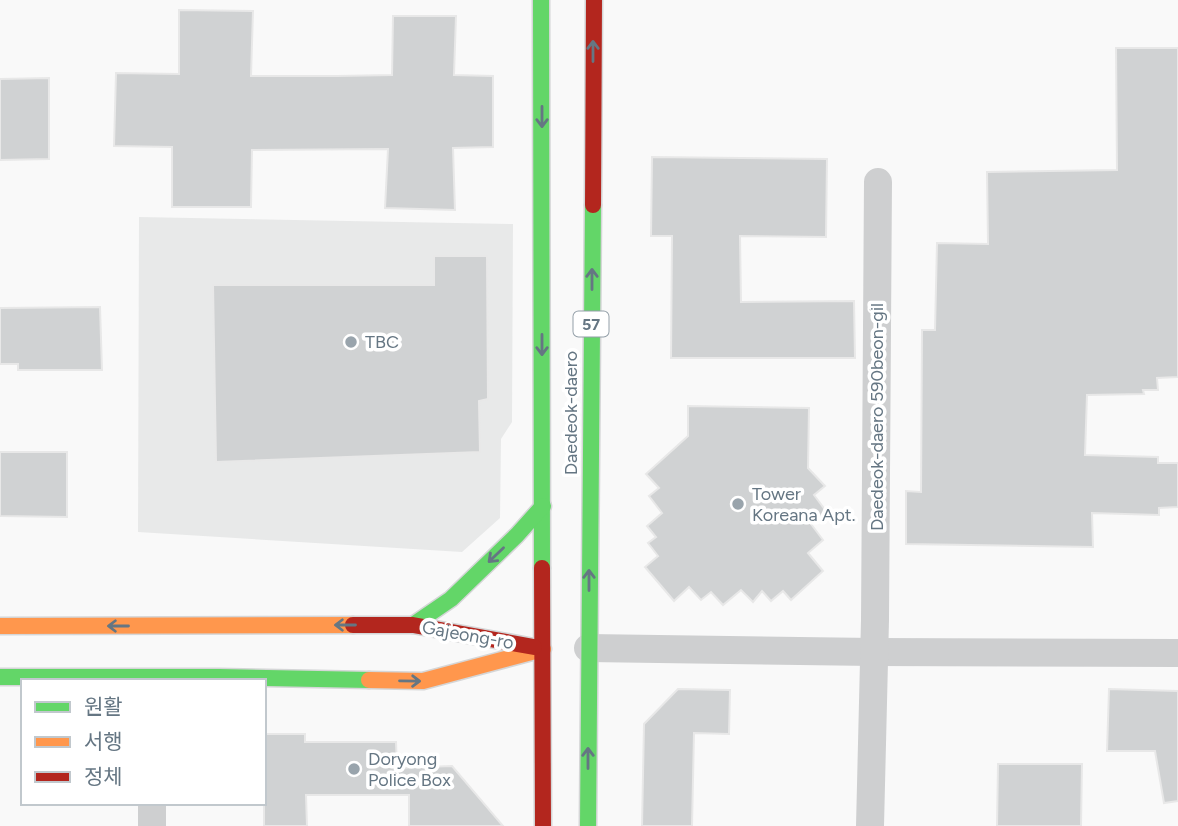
<svg xmlns="http://www.w3.org/2000/svg" width="1178" height="826" font-family="Figtree,'Noto Sans KR',sans-serif">
  <style>
    .built { fill: #e8e9e9 }
    .building { fill: #d0d2d3; stroke: #e8e8e8; stroke-width: 2 }
    .lines { fill: none; stroke-linecap: round; stroke-linejoin: round }
    .fast-casing { stroke: #d5d6d7; stroke-width: 19 }
    .slow-casing { stroke: #d5d6d7; stroke-width: 19 }
    .jam-casing { stroke: #d5d6d7; stroke-width: 19 }
    .street { stroke: #cecfd0; stroke-width: 28 }
    .fast { stroke: #63d668; stroke-width: 16 }
    .slow { stroke: #ff974d; stroke-width: 16 }
    .jam { stroke: #b3261e; stroke-width: 16 }
    .oneway { stroke: #657683 }
    .poi-dot { fill: #99a4ac; stroke: #fff; stroke-width: 2.5 }
    .labels { text-anchor: middle; stroke-width: 7; stroke-linejoin: round; paint-order: stroke }
    .shield { fill: #fff; stroke: #939fa8; stroke-width: 2 }
    .shield-label { font-size: 16px; font-weight: bold; fill: #657683 }
    .poi-label { font-size: 18px; fill: #657683; stroke: #fff; text-anchor: start }
    .street-label { font-size: 18px; fill: #657683; stroke: #fff }
  </style>
  <rect width="100%" height="100%" fill="#f9f9f9"/>
  <path class="built" d="M139,217L513,224L512,422L501,439L500,518L462,552L138,532Z"/>
  <g class="building">
    <path d="M179,10L253,11L251,76H337L392,75L393,16H456L454,75L493,76V147L453,148L455,210L385,208L388,149L252,150L251,207H172V147L114,146L116,73L179,74Z"/>
    <path d="M1116,48H1178V377L1157,378L1158,390H1143L1144,394L1087,395L1085,455L1158,457V463H1178V507L1159,508V515L1092,513L1093,547L906,544V491L921,492L922,330H935L937,243L988,244L987,172L1117,170Z"/>
    <path d="M49,78V159L0,160V79Z"/>
    <path d="M652,157L827,159L826,237L740,236L741,302L854,301L855,358H671L672,236H651Z"/>
    <path d="M434,256H487L488,399L479,401L480,452L216,462L213,285H434Z"/>
    <path d="M100,307L102,370H18V364H0V308Z"/>
    <path d="M688,406L809,408L808,468L825,486L814,495L826,511L811,524L823,540L808,553L823,571L791,600L783,591L771,601L762,591L753,602L741,590L723,605L711,592L701,600L689,587L674,601L645,567L658,556L648,543L656,537L647,526L662,513L649,496L659,488L646,474L688,436Z"/>
    <path d="M0,452H67V517L0,516Z"/>
    <path d="M678,689L730,690L729,734L694,733L692,826H642L644,724Z"/>
    <path d="M1109,689L1178,691V801L1164,803L1155,751H1107Z"/>
    <path d="M264,734H305V742H396L397,768L452,766L503,826H409V795H306L307,826H264Z"/>
    <path d="M998,764H1082L1081,826H997Z"/>
  </g>
  <g class="lines">
    <g class="fast-casing">
      <g id="fast">
        <path d="M541,0L542,568"/>
        <path d="M413,625L451,599L517,535L543,506"/>
        <path d="M0,677H219L369,680"/>
        <path d="M588,826L593,205"/>
      </g>
    </g>
    <g class="slow-casing">
      <g id="slow">
        <path d="M0,626L353,625"/>
        <path d="M369,680L423,681L543,649"/>
      </g>
    </g>
    <g class="jam-casing">
      <g id="jam">
        <path d="M593,205L594,0"/>
        <path d="M542,568L543,826"/>
        <path d="M353,625H413L534,647"/>
      </g>
    </g>
    <g class="street">
      <path d="M588,648L874,652L1178,653"/>
      <path d="M152,826V803"/>
      <path d="M870,826L875,620L878,182"/>
    </g>
    <use href="#fast" class="fast"/>
    <use href="#slow" class="slow"/>
    <use href="#jam" class="jam"/>
  </g>
  <defs><path id="oneway-shaft" d="M-6 0H5M1.5-3L5.5 0L1.5 3" fill="none" stroke-width="1.6" stroke-linecap="round" stroke-linejoin="round" transform="scale(1.75)"/></defs>
  <g class="oneway">
    <use href="#oneway-shaft" transform="translate(593 51) rotate(-90)"/>
    <use href="#oneway-shaft" transform="translate(542 117) rotate(90)"/>
    <use href="#oneway-shaft" transform="translate(592 279) rotate(-90)"/>
    <use href="#oneway-shaft" transform="translate(542 345) rotate(90)"/>
    <use href="#oneway-shaft" transform="translate(496 555) rotate(136)"/>
    <use href="#oneway-shaft" transform="translate(589 580) rotate(-90)"/>
    <use href="#oneway-shaft" transform="translate(345 625) rotate(180)"/>
    <use href="#oneway-shaft" transform="translate(118 626) rotate(-180)"/>
    <use href="#oneway-shaft" transform="translate(410 681) rotate(1)"/>
    <use href="#oneway-shaft" transform="translate(588 758) rotate(-90)"/>
  </g>
  <g class="poi-dot">
    <circle cx="351" cy="342" r="7"/>
    <circle cx="738" cy="504" r="7"/>
    <circle cx="354" cy="769" r="7"/>
  </g>
  <g class="labels">
    <rect class="shield" x="573.5" y="311.5" width="35" height="25" rx="5"/>
    <g class="shield-label">
      <text x="591" y="330">57</text>
    </g>
    <g class="poi-label">
      <text x="365" y="348">TBC</text>
      <text x="752" y="500">Tower<tspan x="752" dy="21">Koreana Apt.</tspan></text>
      <text x="368" y="765">Doryong<tspan x="368" dy="21">Police Box</tspan></text>
    </g>
    <g class="street-label">
      <text transform="translate(571 413) rotate(-90)" y="6">Daedeok-daero</text>
      <text transform="translate(877 417) rotate(-90)" y="6">Daedeok-daero 590beon-gil</text>
      <text transform="translate(468 635) rotate(10)" y="6">Gajeong-ro</text>
    </g>
  </g>
  <rect x="21" y="679" width="245" height="126" fill="#ffffff" stroke="#c1c8cd" stroke-width="2"/>
  <rect x="35" y="702" width="35" height="10" fill="#63d668" stroke="#c1c8cd" stroke-width="2"/>
  <text x="84" y="714" font-size="21" fill="#657683">원활</text>
  <rect x="35" y="737" width="35" height="10" fill="#ff974d" stroke="#c1c8cd" stroke-width="2"/>
  <text x="84" y="749" font-size="21" fill="#657683">서행</text>
  <rect x="35" y="772" width="35" height="10" fill="#b3261e" stroke="#c1c8cd" stroke-width="2"/>
  <text x="84" y="784" font-size="21" fill="#657683">정체</text>
</svg>
